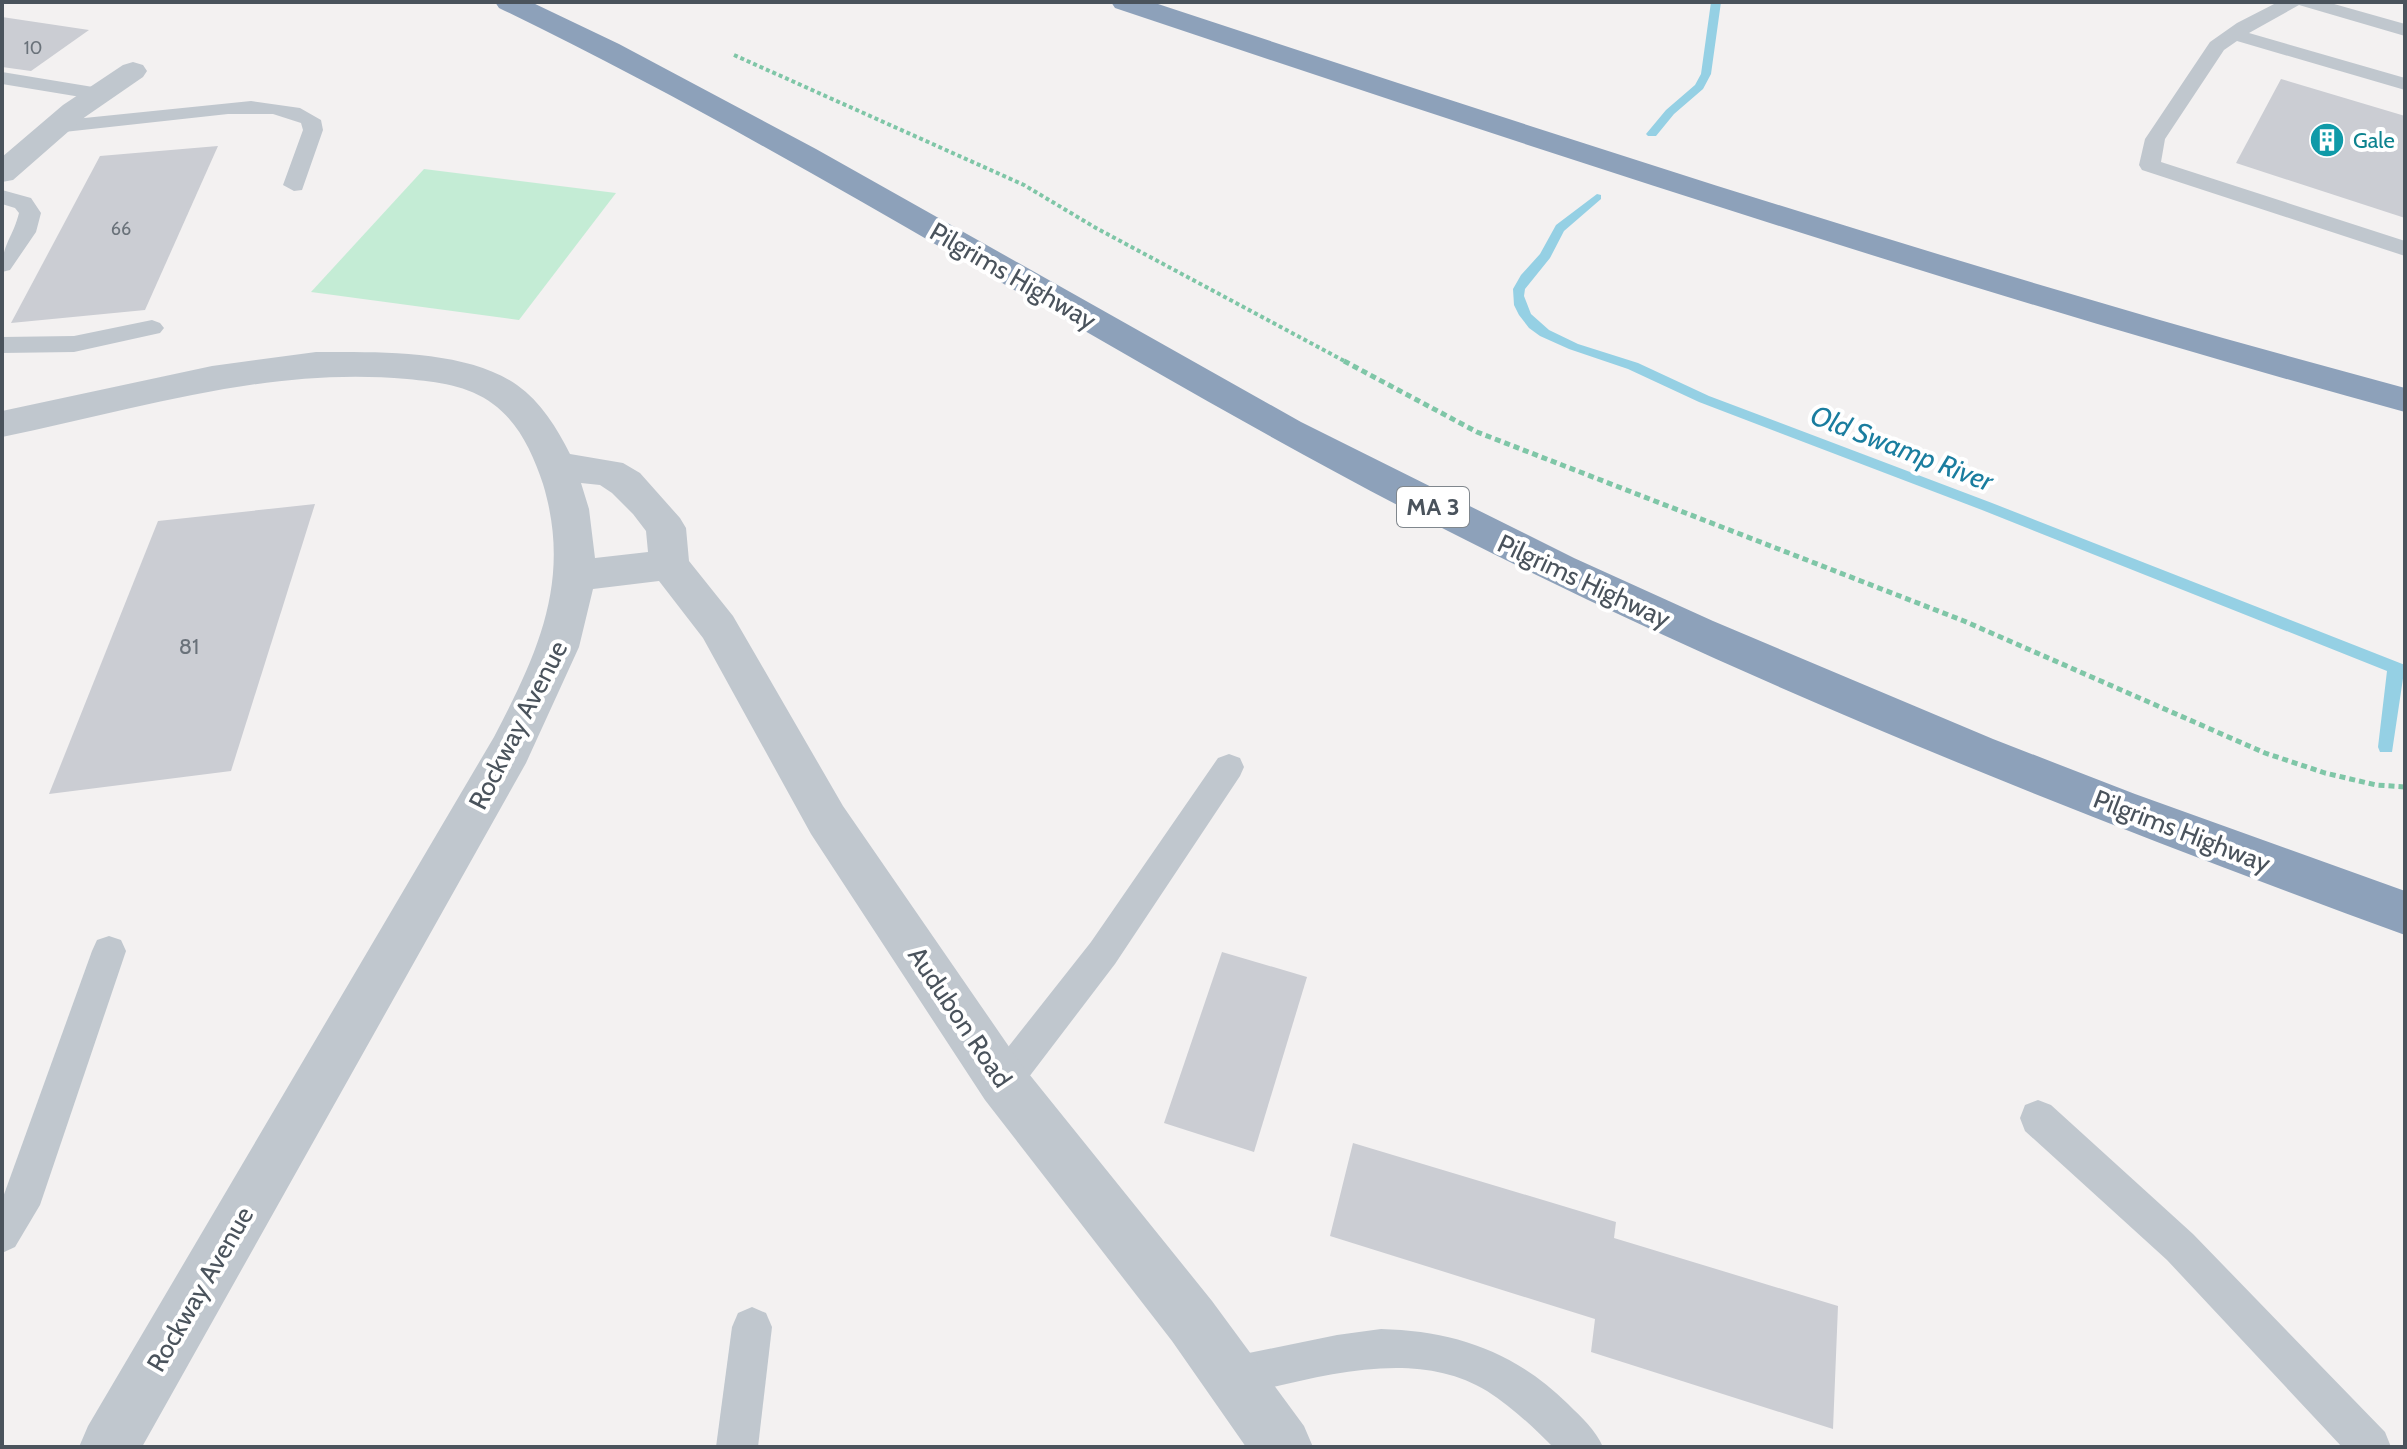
<svg xmlns="http://www.w3.org/2000/svg" width="2407" height="1449" font-family="Cabin,sans-serif">
  <style>
    .green { fill: #c4ecd5 }
    .lines { fill: none; stroke-linecap: round; stroke-linejoin: round }
    .stream { fill: #95d0e4; fill-rule: evenodd }
    .building { fill: #cbcdd3 }
    .path-far1 { stroke: #7fc6a7; stroke-width: 4; stroke-dasharray: 4 3; stroke-linecap: butt }
    .path { stroke: #7fc6a7; stroke-width: 5; stroke-dasharray: 6 4; stroke-linecap: butt }
    .service { fill: #c0c7ce; fill-rule: evenodd }
    .minor { fill: #c0c7ce; fill-rule: evenodd }
    .motorway { fill: #8da1ba; fill-rule: evenodd }
    .labels { text-anchor: middle; stroke-width: 8; stroke-linejoin: round; paint-order: stroke }
    .far-number-label { font-size: 18px; fill: #6a727a }
    .far-culture-label { font-size: 22px; fill: #0d838f; stroke: #fff; text-anchor: start }
    .number-label { font-size: 22px; fill: #6a727a }
    .shield { fill: #fff; stroke: #80878d; stroke-width: 2 }
    .shield-label { font-size: 24px; font-weight: bold; fill: #4a535c }
    .street-label { font-size: 26px; fill: #4a535c; stroke: #fff }
    .water-label { font-size: 28px; font-style: italic; fill: #1a7d9f; stroke: #fff }
  </style>
  <rect width="100%" height="100%" fill="#f3f1f1"/>
  <path class="green" d="M424,169L616,193L519,320L311,292Z"/>
  <g class="lines">
    <g class="stream">
      <path d="M1711,2H1721L1711,74L1703,89L1674,114L1656,136H1648L1646,134L1666,110L1695,85L1701,74Z"/>
      <path d="M1597,194L1601,195V199L1564,231L1550,258L1525,289L1524,296L1531,314L1549,330L1578,344L1638,363L1709,396L1992,503L2405,665L2392,752H2380L2378,747L2387,671L1982,510L1699,402L1628,369L1569,349L1540,336L1529,328L1519,315L1514,305L1513,289L1521,275L1540,254L1556,225Z"/>
    </g>
  </g>
  <g class="building">
    <path d="M2,17L89,30L31,71L2,67Z"/>
    <path d="M2281,79L2405,116V218L2236,163Z"/>
    <path d="M218,146L145,310L11,323L100,156Z"/>
    <path d="M315,504L231,771L49,794L158,521Z"/>
    <path d="M1222,952L1307,977L1254,1152L1164,1123Z"/>
    <path d="M1353,1143L1616,1222L1614,1238L1838,1306L1833,1429L1591,1352L1595,1319L1330,1236Z"/>
  </g>
  <g class="lines">
    <path class="path-far1" d="M734,55L1024,185L1096,228L1348,363"/>
    <path class="path" d="M1344,361L1477,432L1964,621L2265,753L2325,773L2376,785L2405,787"/>
    <g class="service">
      <path d="M2278,2H2327L2405,24V36L2299,5L2249,33L2405,78V90L2237,41L2224,50L2165,139L2161,162L2405,241V256L2142,170L2139,165L2145,139L2210,42L2237,23Z"/>
      <path d="M2,72L99,88L109,94L99,100L2,84Z"/>
      <path d="M251,101L300,108L321,120L323,130L302,190L294,191L283,185L303,130L301,123L273,114H228L55,133L45,127L55,121Z"/>
      <path d="M2,190L31,198L41,213L36,232L10,270L2,272C2,243 12,240 19,213L15,208L2,204Z"/>
      <path d="M152,320L160,323L164,328L160,333L74,352L2,353V337L74,336Z"/>
      <path d="M1229,754L1240,758L1244,767L1240,776L1115,964L1016,1094L1003,1099L990,1094L985,1082L990,1070L1091,942L1218,758Z"/>
      <path d="M109,936L121,940L126,951L40,1205L15,1247L2,1253V1200L92,951L97,940Z"/>
      <path d="M2038,1100L2051,1105L2193,1234L2385,1432L2391,1447H2342L2167,1260L2025,1131L2020,1118L2025,1105Z"/>
      <path d="M752,1307L766,1313L772,1327L758,1447H716L732,1327L738,1313Z"/>
      <path d="M1381,1329C1454,1331 1514,1351 1568,1404C1582,1418 1595,1429 1603,1447H1553C1533,1427 1512,1407 1487,1391C1413,1345 1312,1379 1234,1396L1220,1390L1214,1376L1220,1362L1234,1356L1337,1335Z"/>
    </g>
    <g class="minor">
      <path d="M133,62L143,65L147,71L143,77L85,117L13,180L2,182V157L63,105L123,65Z"/>
      <path d="M316,352C376,352 466,349 517,385C541,402 557,428 570,454L623,463L640,473L680,518L686,528L689,561L733,616L843,806L1021,1064L1212,1301L1304,1426L1313,1447H1246L1172,1341L985,1100L811,834L703,638L659,581L593,589L579,647L526,763L142,1447H79L88,1426L494,737C538,653 572,580 543,484C533,454 519,423 493,404C468,385 437,382 407,379C268,366 136,410 2,437V411L212,366ZM581,483L600,485L612,493L633,514L646,531L648,552L595,558L589,509Z"/>
    </g>
    <g class="motorway">
      <path d="M495,2H531L619,44L816,149L1301,422L1574,558L1713,621L1993,739L2135,794L2405,891V935C2064,810 1727,676 1405,509C1098,349 810,158 499,8Z"/>
      <path d="M1111,2H1152C1567,139 1982,275 2405,388V412C1970,293 1543,151 1115,8Z"/>
    </g>
  </g>
  <defs>
    <g id="building-disc" transform="scale(1.8)"><circle r="9.5" fill="#0f9aa8" stroke="#fff"/><path d="M-4-6H4V6H1V3H-1V6H-4ZM-2.5-4.3h1.7v1.8h-1.7ZM.8-4.3h1.7v1.8H.8ZM-2.5-1h1.7V.8h-1.7ZM.8-1h1.7V.8H.8Z" fill="#fff"/></g>
  </defs>
  <g fill-rule="evenodd">
    <use href="#building-disc" x="2327" y="140"/>
  </g>
  <g class="labels">
    <g class="far-number-label">
      <text x="33" y="54">10</text>
      <text x="121" y="235">66</text>
    </g>
    <g class="far-culture-label">
      <text x="2353" y="148">Gale</text>
    </g>
    <g class="number-label">
      <text x="189" y="654">81</text>
    </g>
    <rect class="shield" x="1397" y="487" width="72" height="40" rx="6"/>
    <g class="shield-label">
      <text x="1433" y="515">MA 3</text>
    </g>
    <g class="street-label">
      <text transform="translate(1013 276) rotate(30)" y="9">Pilgrims Highway</text>
      <text transform="translate(1584 581) rotate(25)" y="9">Pilgrims Highway</text>
      <text transform="translate(518 725) rotate(-63)" y="9">Rockway Avenue</text>
      <text transform="translate(2182 831) rotate(21)" y="9">Pilgrims Highway</text>
      <text transform="translate(960 1017) rotate(56)" y="9">Audubon Road</text>
      <text transform="translate(200 1289) rotate(-60)" y="9">Rockway Avenue</text>
    </g>
    <g class="water-label">
      <text transform="translate(1902 448) rotate(21)" y="10">Old Swamp River</text>
    </g>
  </g>
  <rect width="2407" height="1449" fill="none" stroke="#4a535c" stroke-width="8"/>
</svg>
